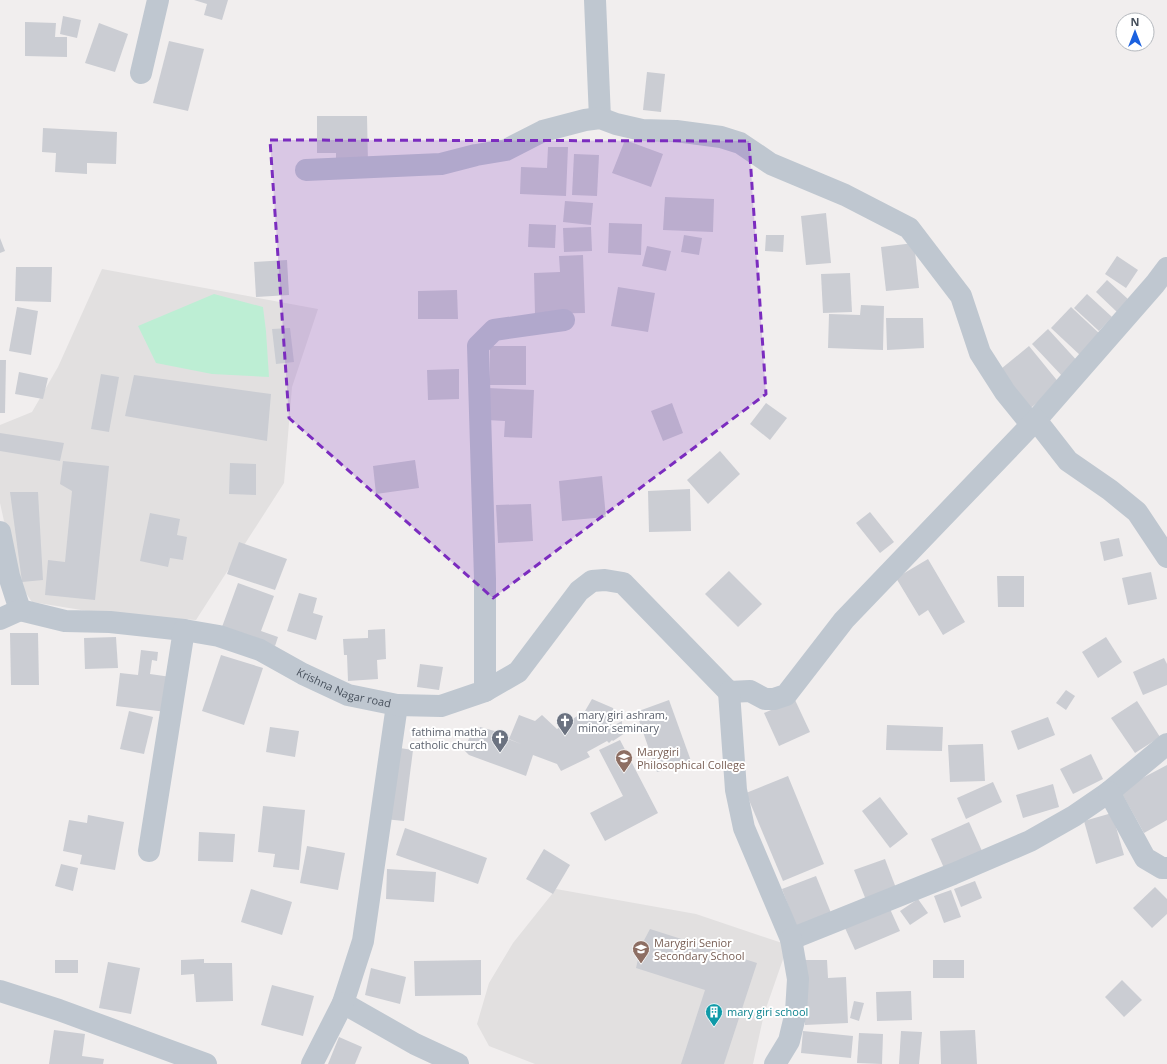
<svg xmlns="http://www.w3.org/2000/svg" width="1167" height="1064" font-family="'Open Sans',sans-serif">
  <style>
    .education { fill: #e2e0e0 }
    .green { fill: #bdeed4 }
    .building { fill: #cbcdd3 }
    .lines { fill: none; stroke-linecap: round; stroke-linejoin: round }
    .minor { stroke: #bfc7d0; stroke-width: 22 }
    .marked { fill: #7b2cbf; fill-opacity: 0.2; stroke: #7b2cbf; stroke-width: 3; stroke-dasharray: 8 5; stroke-linejoin: round }
    .labels { text-anchor: middle; stroke-width: 4; stroke-linejoin: round; paint-order: stroke }
    .street-label { font-size: 11px; fill: #47505c; stroke: #fff }
    .worship-label { font-size: 11px; fill: #5b616d; stroke: #fff; text-anchor: start }
    .education-label { font-size: 11px; fill: #785e54; stroke: #fff; text-anchor: start }
    .culture-label { font-size: 11px; fill: #0d838f; stroke: #fff; text-anchor: start }
  </style>
  <rect width="100%" height="100%" fill="#f1eeee"/>
  <g class="education">
    <path d="M102,269L318,309L292,387L284,483L196,620L106,614L32,602L17,580L0,503V425L32,412L58,367Z"/>
    <path d="M556,889L696,914L788,945L764,1014L753,1064H535L489,1046L477,1024L489,983L513,943Z"/>
  </g>
  <path class="green" d="M214,294L263,307L266,331L269,377L212,374L156,363L138,326Z"/>
  <g class="building">
    <path d="M194,0H228L222,20L204,15L207,4Z"/>
    <path d="M63,16L81,20L77,38L60,34Z"/>
    <path d="M25,22L56,23L55,37H67V57L25,56Z"/>
    <path d="M99,23L128,34L115,72L85,63Z"/>
    <path d="M169,41L204,49L188,111L153,103Z"/>
    <path d="M647,72L665,74L661,112L643,110Z"/>
    <path d="M317,116H367L368,164H336V153H317Z"/>
    <path d="M43,128L117,132L116,164L87,163V174L55,172L56,153L42,152Z"/>
    <path d="M625,140L663,154L651,187L612,173Z"/>
    <path d="M548,147H568L566,196L520,194L521,167L547,168Z"/>
    <path d="M574,154L599,155L597,196L572,195Z"/>
    <path d="M665,197L714,199L713,232L663,230Z"/>
    <path d="M565,201L593,203L591,225L563,222Z"/>
    <path d="M826,213L831,263L806,265L801,216Z"/>
    <path d="M609,223L642,224L641,255L608,253Z"/>
    <path d="M529,224L556,225L555,248L528,247Z"/>
    <path d="M591,227L592,251L564,252L563,228Z"/>
    <path d="M684,235L702,238L699,255L681,252Z"/>
    <path d="M766,235H784L783,252L765,251Z"/>
    <path d="M0,238L5,251L0,253Z"/>
    <path d="M914,243L919,288L886,291L881,247Z"/>
    <path d="M647,246L671,251L666,271L642,266Z"/>
    <path d="M583,255L585,313L535,314L534,273L560,272L559,256Z"/>
    <path d="M1117,256L1138,270L1126,288L1105,274Z"/>
    <path d="M287,260L289,295L256,297L254,262Z"/>
    <path d="M16,267H52L51,302L15,301Z"/>
    <path d="M850,273L852,312L823,313L821,274Z"/>
    <path d="M1107,280L1129,300L1117,312L1096,292Z"/>
    <path d="M618,287L655,293L648,332L611,326Z"/>
    <path d="M457,290L458,319H418V291Z"/>
    <path d="M1087,294L1112,317L1099,331L1074,308Z"/>
    <path d="M861,305L884,306L883,350L828,348L829,314L860,315Z"/>
    <path d="M17,307L38,311L31,355L9,351Z"/>
    <path d="M1071,307L1101,335L1081,356L1051,328Z"/>
    <path d="M886,318H923L924,348L887,350Z"/>
    <path d="M290,328L294,362L276,364L272,329Z"/>
    <path d="M1048,329L1080,364L1064,378L1032,344Z"/>
    <rect x="490" y="346" width="36" height="39"/>
    <path d="M1029,346L1060,384L1027,411L996,373Z"/>
    <path d="M0,360H6L5,413H0Z"/>
    <path d="M459,369V399L428,400L427,370Z"/>
    <path d="M19,372L48,378L43,399L15,394Z"/>
    <path d="M101,374L119,377L109,432L91,429Z"/>
    <path d="M134,375L271,394L267,441L125,416Z"/>
    <path d="M487,388L534,390L532,438L504,437L505,421L486,420Z"/>
    <path d="M672,403L683,433L663,441L651,411Z"/>
    <path d="M766,403L787,418L770,440L750,424Z"/>
    <path d="M0,433L64,443L60,461L0,451Z"/>
    <path d="M720,451L740,474L708,504L687,480Z"/>
    <path d="M415,460L419,488L376,494L373,466Z"/>
    <path d="M63,461L109,466L95,600L45,595L48,560L65,562L72,491L60,484Z"/>
    <path d="M230,463L256,464V495L229,494Z"/>
    <path d="M602,476L606,517L562,521L559,481Z"/>
    <path d="M690,489L691,531L649,532L648,491Z"/>
    <path d="M10,492H38L43,580L22,582Z"/>
    <path d="M531,504L533,541L498,543L496,505Z"/>
    <path d="M870,512L894,542L880,553L856,523Z"/>
    <path d="M150,513L180,519L177,535L187,537L183,560L170,558L168,567L140,561Z"/>
    <path d="M1119,538L1123,556L1104,561L1100,542Z"/>
    <path d="M239,542L287,559L275,590L227,574Z"/>
    <path d="M928,559L965,622L943,635L928,610L919,616L896,578Z"/>
    <path d="M729,571L762,604L738,627L705,594Z"/>
    <path d="M1151,572L1157,599L1128,605L1122,578Z"/>
    <path d="M997,576H1024V607H998Z"/>
    <path d="M238,583L274,596L261,631L278,637L275,646L222,627Z"/>
    <path d="M299,593L317,598L313,613L323,616L316,640L287,631Z"/>
    <path d="M385,629L386,659L377,660L378,679L348,681L347,655H344L343,639L368,638V630Z"/>
    <path d="M10,633H38L39,685H11Z"/>
    <path d="M116,637L118,668L85,669L84,638Z"/>
    <path d="M1106,637L1122,662L1098,678L1082,652Z"/>
    <path d="M141,650L158,652L157,661L152,660L150,674L171,677L167,712L116,706L120,673L138,675Z"/>
    <path d="M221,655L263,668L244,725L202,711Z"/>
    <path d="M1164,658L1167,664V685L1143,695L1133,672Z"/>
    <path d="M420,664L443,667L439,690L417,687Z"/>
    <path d="M1066,690L1075,696L1066,710L1056,703Z"/>
    <path d="M592,699L613,708L616,717L609,728L622,721V727L625,733L613,741L612,740L609,743L607,741L587,752L590,757L561,771L557,764L533,755L526,776L469,755L464,750L471,734L477,735L480,727L509,735L507,742L508,739L521,744L509,739L519,715L535,721L542,715L557,729L585,711Z"/>
    <path d="M669,700L691,761L657,772L636,712Z"/>
    <path d="M795,700L810,732L779,746L764,713Z"/>
    <path d="M1137,701L1160,737L1135,753L1111,718Z"/>
    <path d="M129,711L153,717L144,754L120,749Z"/>
    <path d="M1048,717L1055,735L1018,750L1011,731Z"/>
    <path d="M887,725L943,727L942,751L886,750Z"/>
    <path d="M270,727L299,731L295,757L266,752Z"/>
    <path d="M620,740L658,813L605,841L590,813L623,796L599,750Z"/>
    <path d="M983,744L985,781L950,782L948,745Z"/>
    <path d="M393,747L413,750L404,821L384,819Z"/>
    <path d="M1091,754L1103,779L1073,794L1060,769Z"/>
    <path d="M1167,765V820L1144,833L1120,790Z"/>
    <path d="M788,776L824,864L783,881L746,793Z"/>
    <path d="M993,782L1002,802L966,819L957,798Z"/>
    <path d="M1053,784L1059,807L1023,818L1016,795Z"/>
    <path d="M880,797L908,834L890,848L862,811Z"/>
    <path d="M263,806L305,810L299,870L273,867L275,854L258,852Z"/>
    <path d="M1112,813L1124,855L1096,864L1084,821Z"/>
    <path d="M88,815L124,822L115,870L80,864L82,855L63,851L69,820L87,823Z"/>
    <path d="M969,822L982,851L944,868L931,839Z"/>
    <path d="M405,828L487,858L478,884L396,855Z"/>
    <path d="M199,832L235,834L233,862L198,861Z"/>
    <path d="M307,846L345,853L338,890L300,883Z"/>
    <path d="M544,849L570,865L553,894L526,879Z"/>
    <path d="M885,859L896,888L866,900L854,870Z"/>
    <path d="M61,864L78,868L73,891L55,886Z"/>
    <path d="M387,869L436,872L434,902L386,899Z"/>
    <path d="M816,876L831,913L796,926L782,889Z"/>
    <path d="M975,881L982,898L961,907L954,889Z"/>
    <path d="M1155,887L1167,899V914L1152,928L1133,908Z"/>
    <path d="M251,889L292,902L282,935L241,922Z"/>
    <path d="M951,890L961,917L944,923L934,896Z"/>
    <path d="M918,899L928,913L910,925L900,911Z"/>
    <path d="M890,909L900,931L855,950L845,928Z"/>
    <path d="M650,929L757,963L724,1064H681L705,990L636,968L641,946Z"/>
    <path d="M204,959V963H232L233,1001L196,1002L194,974L181,975V960Z"/>
    <rect x="55" y="960" width="23" height="13"/>
    <path d="M481,960V995L415,996L414,961Z"/>
    <path d="M802,960H827L828,978L846,977L848,1023L805,1025Z"/>
    <rect x="933" y="960" width="31" height="18"/>
    <path d="M108,962L140,968L131,1014L99,1008Z"/>
    <path d="M371,968L406,977L400,1004L365,995Z"/>
    <path d="M1122,980L1142,1000L1124,1017L1105,997Z"/>
    <path d="M272,985L314,996L303,1036L261,1025Z"/>
    <path d="M911,991L912,1020L877,1021L876,992Z"/>
    <path d="M854,1001L864,1003L859,1021L850,1018Z"/>
    <path d="M54,1030L85,1034L82,1056L104,1059L103,1064H49Z"/>
    <path d="M975,1030L977,1064H941L940,1031Z"/>
    <path d="M803,1031L853,1036L851,1058L801,1053Z"/>
    <path d="M901,1031L922,1032L919,1064H899Z"/>
    <path d="M859,1033L883,1034L882,1064L857,1063Z"/>
    <path d="M339,1037L362,1047L355,1064H328Z"/>
  </g>
  <g class="lines">
    <g class="minor">
      <path d="M595,0L600,118"/>
      <path d="M141,73L158,0"/>
      <path d="M306,170L441,164L476,155L506,150L543,131L585,120L600,118L616,124L642,130L676,131L721,137L740,143L771,164L845,195L909,228L961,296L980,353L1005,392L1031,424"/>
      <path d="M1036,420L1155,284L1167,268"/>
      <path id="s1" d="M0,532L9,576L20,610L65,621L110,622L184,630L219,636L260,650L303,674L348,695L397,705L363,941L343,1003L415,1044L458,1064"/>
      <path d="M0,619L20,610"/>
      <path d="M485,691L518,672L579,591L592,581L605,580L623,583L729,692L750,691L765,699H774L786,695L844,620L1036,420L1068,461L1110,490L1137,512L1167,557"/>
      <path d="M729,692L736,790L744,828L791,939L953,874L1030,841L1074,816L1109,792L1167,744"/>
      <path d="M397,705L441,706L485,691V579L478,346L494,330L564,320"/>
      <path d="M1109,792L1145,858L1162,868H1167"/>
      <path d="M149,851L184,630"/>
      <path d="M0,991L59,1010L206,1064"/>
      <path d="M312,1064L343,1003"/>
      <path d="M775,1064L789,1041L796,1012L798,979L791,939"/>
    </g>
  </g>
  <path class="marked" d="M270,140L749,141L766,394L493,598L289,418Z"/>
  <defs>
    <g id="church-pin" transform="scale(0.9)"><path d="M0 17L-7.5 6A9.5 9.5 0 1 1 7.5 6Z" fill="#6b7280" stroke="#fff"/><path d="M-1.2-6h2.4v3.5h3.3v2.4h-3.3V6h-2.4V-.1h-3.3v-2.4h3.3Z" fill="#fff"/></g>
    <g id="university-pin" transform="scale(0.9)"><path d="M0 17L-7.5 6A9.5 9.5 0 1 1 7.5 6Z" fill="#8d6e63" stroke="#fff"/><path d="M0-5L7-2L0 1L-7-2ZM-4 1L0 2.5L4 1V4Q0 6-4 4Z" fill="#fff"/></g>
    <g id="school-pin" transform="scale(0.9)"><path d="M0 17L-7.5 6A9.5 9.5 0 1 1 7.5 6Z" fill="#8d6e63" stroke="#fff"/><path d="M0-5L7-2L0 1L-7-2ZM-4 1L0 2.5L4 1V4Q0 6-4 4Z" fill="#fff"/></g>
    <g id="building-pin" transform="scale(0.9)"><path d="M0 17L-7.5 6A9.5 9.5 0 1 1 7.5 6Z" fill="#0f9aa8" stroke="#fff"/><path d="M-4-6H4V6H1V3H-1V6H-4ZM-2.5-4.3h1.7v1.8h-1.7ZM.8-4.3h1.7v1.8H.8ZM-2.5-1h1.7V.8h-1.7ZM.8-1h1.7V.8H.8Z" fill="#fff"/></g>
  </defs>
  <g fill-rule="evenodd">
    <use href="#church-pin" x="565" y="721"/>
    <use href="#church-pin" x="500" y="738"/>
    <use href="#university-pin" x="624" y="758"/>
    <use href="#school-pin" x="641" y="949"/>
    <use href="#building-pin" x="714" y="1012"/>
  </g>
  <g class="labels">
    <g class="street-label">
      <text dy="4" stroke="none"><textPath href="#s1" startOffset="418">Krishna Nagar road</textPath></text>
    </g>
    <g class="worship-label">
      <text x="578" y="719">mary giri ashram,<tspan x="578" dy="13">minor seminary</tspan></text>
      <text x="487" y="736" text-anchor="end">fathima matha<tspan x="487" dy="13">catholic church</tspan></text>
    </g>
    <g class="education-label">
      <text x="637" y="756">Marygiri<tspan x="637" dy="13">Philosophical College</tspan></text>
      <text x="654" y="947">Marygiri Senior<tspan x="654" dy="13">Secondary School</tspan></text>
    </g>
    <g class="culture-label">
      <text x="727" y="1016">mary giri school</text>
    </g>
  </g>
  <g transform="translate(1135 32)"><circle r="19" fill="#ffffff" stroke="#b5b9be"/>
  <path d="M0-3L7 15L0 10L-7 15Z" fill="#1b61df"/>
  <text y="-6" font-size="11" font-weight="bold" text-anchor="middle" fill="#47505c">N</text>
  </g>
</svg>
